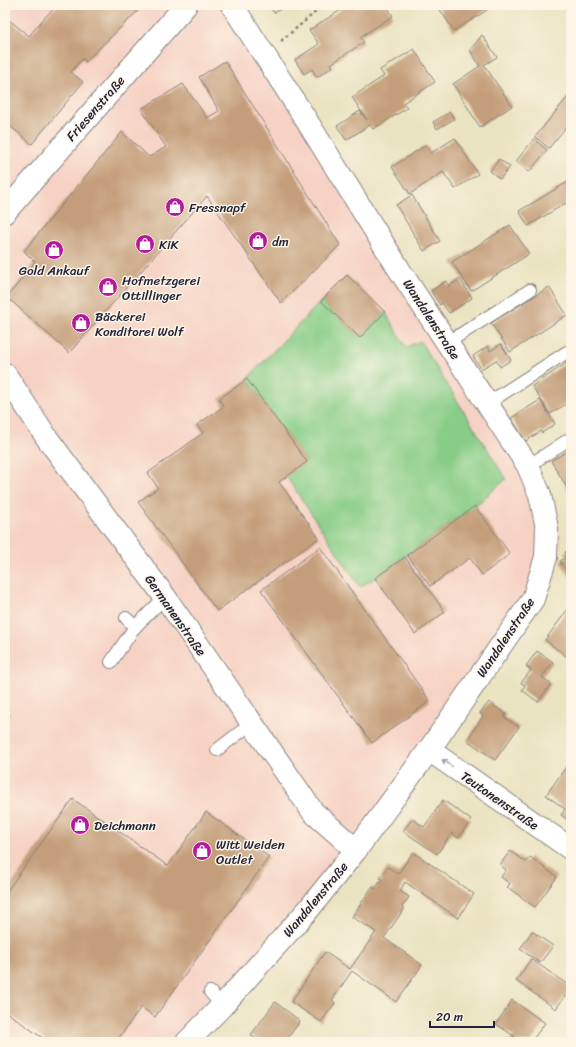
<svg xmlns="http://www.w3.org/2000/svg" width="576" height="1047" font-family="Sriracha,sans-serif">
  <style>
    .built { fill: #f6d2c4 }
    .green { fill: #88cd87; stroke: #557861 }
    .building { fill: #c49e7a }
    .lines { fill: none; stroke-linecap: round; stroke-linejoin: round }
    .lane-casing { stroke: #86827e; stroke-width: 14 }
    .street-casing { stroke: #86827e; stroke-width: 24 }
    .path { stroke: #86827e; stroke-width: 2.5; stroke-dasharray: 3 3; stroke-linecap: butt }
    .lane { stroke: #fff; stroke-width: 12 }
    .street { stroke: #fff; stroke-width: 22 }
    .oneway { stroke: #9c9ca7 }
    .labels { text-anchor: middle; stroke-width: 3; stroke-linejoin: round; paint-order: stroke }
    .street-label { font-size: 13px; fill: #22223b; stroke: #fcf5e5 }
    .poi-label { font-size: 13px; fill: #22223b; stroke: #fcf5e5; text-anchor: start }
  </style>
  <rect width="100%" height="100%" fill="#fcf5e5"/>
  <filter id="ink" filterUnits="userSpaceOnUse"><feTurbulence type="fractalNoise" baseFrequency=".025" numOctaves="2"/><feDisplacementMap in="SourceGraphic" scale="8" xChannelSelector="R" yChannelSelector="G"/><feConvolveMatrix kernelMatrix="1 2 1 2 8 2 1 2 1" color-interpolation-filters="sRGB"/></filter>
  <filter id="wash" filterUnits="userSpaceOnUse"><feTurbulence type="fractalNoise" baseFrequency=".012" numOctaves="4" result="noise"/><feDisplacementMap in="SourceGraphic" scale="16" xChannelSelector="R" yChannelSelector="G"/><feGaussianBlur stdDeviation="0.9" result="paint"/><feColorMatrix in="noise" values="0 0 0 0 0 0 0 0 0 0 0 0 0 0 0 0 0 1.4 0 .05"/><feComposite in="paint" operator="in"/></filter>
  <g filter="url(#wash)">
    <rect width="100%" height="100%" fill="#eae3c1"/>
    <path class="built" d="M5,5H239L532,455L563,540L542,603L339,876L184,1042H5Z"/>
    <path class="green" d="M321,301L360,338L385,312L406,347L420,341L506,479L475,506L375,578L360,587L286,476L306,461L247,379Z"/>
    <g id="blocks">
      <g class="building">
        <path d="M58,5H144L85,62L83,58L71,72L83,82L32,144L5,122V24L9,20L29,36L44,18Z"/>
        <path d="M269,5H287L274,13Z"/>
        <path d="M338,5H386L393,16L360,37L364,42L331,64L333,67L317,77L312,69L304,74L295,60L319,44L309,30L341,10Z"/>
        <path d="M437,5H484L487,10L454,31Z"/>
        <path d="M482,35L497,57L484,65L512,106L480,127L453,84L480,66L470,50Z"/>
        <path d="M414,49L435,82L403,103L407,108L373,129L370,125L346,140L337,126L360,111L367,120L352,97L384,76L380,70Z"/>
        <path d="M225,61L340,245L281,303L207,196L69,353L7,297L35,262L24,251L122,132L149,157L166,147L141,109L183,84L207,118L219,111L199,77Z"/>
        <path d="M571,93V121L549,148L535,137Z"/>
        <path d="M450,112L454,119L437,129L433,122Z"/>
        <path d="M455,138L478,174L455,189L443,172L410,194L392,167L426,145L431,153Z"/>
        <path d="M534,139L547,150L529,172L516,161Z"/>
        <path d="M499,159L510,167L500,179L490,171Z"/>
        <path d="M571,180V200L528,226L519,211Z"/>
        <path d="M412,195L440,241L424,251L396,205Z"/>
        <path d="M510,225L529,254L471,291L452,262Z"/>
        <path d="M347,275L385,312L360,338L321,301Z"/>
        <path d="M460,279L472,298L449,313L442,303L440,305L431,291L446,281L449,286Z"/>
        <path d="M549,287L567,315L510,352L491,323Z"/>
        <path d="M501,344L511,360L500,367L496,360L481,369L473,356L488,346L490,351Z"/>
        <path d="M571,360V401L550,414L532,386Z"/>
        <path d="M247,379L307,462L279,482L319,538L217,611L138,502L158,488L148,473L203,433L197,425L224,406L219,399Z"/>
        <path d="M540,400L555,424L542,433L541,431L526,441L511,418Z"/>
        <path d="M571,449V490L569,491L551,461Z"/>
        <path d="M475,506L510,554L482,575L470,558L430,586L407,555Z"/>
        <path d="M320,547L430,701L372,743L261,590Z"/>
        <path d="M571,549V577H570L560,561L568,557L565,552Z"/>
        <path d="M405,557L445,612L415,634L375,578Z"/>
        <path d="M571,605V660L545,640Z"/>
        <path d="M537,651L553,662L542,677L551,684L538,702L522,690L525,685L521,683L531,670L526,666Z"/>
        <path d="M489,702L506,714L504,717L519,727L495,760L467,740L483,716L480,713Z"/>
        <path d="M5,710L10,715L5,720Z"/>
        <path d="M571,760V822L561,815L565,809L546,795Z"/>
        <path d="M73,799L168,866L206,812L269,857L155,1017L141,1007L116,1042H48L5,1011V890L7,891Z"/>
        <path d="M443,800L471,820L458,838L452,833L437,854L403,831L412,819L424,827Z"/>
        <path d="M510,851L526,862L530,857L557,877L535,907L507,887L510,884L501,877L506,870L500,865Z"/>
        <path d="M413,852L474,894L458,918L405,882L400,891L409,897L402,907L404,909L384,938L422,965L396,1002L352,971L332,1000L335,1003L321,1022L291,1002L325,952L350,969L376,932L352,917L372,887L375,889L382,879L380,878L388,867L398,874Z"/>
        <path d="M532,931L553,946L540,963L520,949Z"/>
        <path d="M531,959L571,987L556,1009L516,981Z"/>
        <path d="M512,1000L545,1023L531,1042H509L514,1036L496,1024Z"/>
        <path d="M275,1002L300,1021L285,1042H260L251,1035Z"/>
      </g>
    </g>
  </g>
  <g filter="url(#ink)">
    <use href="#blocks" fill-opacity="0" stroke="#86827e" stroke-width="1"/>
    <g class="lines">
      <g class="lane-casing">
        <g id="lane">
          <path d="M447,343L530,290"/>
          <path d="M488,403L567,352"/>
          <path d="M528,466L571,438"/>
          <path d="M126,618L135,627"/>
          <path d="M111,662L135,627L165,597"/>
          <path d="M217,750L252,723"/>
          <path d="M210,992L222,1006"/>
        </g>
      </g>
      <g class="street-casing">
        <g id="street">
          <path d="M5,212L186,5"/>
          <path d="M5,374L47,438L165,597L313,812L356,850"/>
          <path d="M429,750L571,849"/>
          <path d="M187,1042L222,1006L308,910L356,850L429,750L533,599L546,557L547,528L540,495L528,466L402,274L305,118L232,5"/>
        </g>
      </g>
      <path class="path" d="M281,41L324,5"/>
      <use href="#lane" class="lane"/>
      <use href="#street" class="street"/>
    </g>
    <defs><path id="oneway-shaft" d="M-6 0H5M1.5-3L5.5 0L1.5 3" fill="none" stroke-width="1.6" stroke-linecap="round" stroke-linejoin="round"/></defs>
    <use class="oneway" href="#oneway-shaft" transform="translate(447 763) rotate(-145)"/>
  </g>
  <defs>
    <g id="shop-disc" transform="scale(1)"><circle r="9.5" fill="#b5179e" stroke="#fcf5e5"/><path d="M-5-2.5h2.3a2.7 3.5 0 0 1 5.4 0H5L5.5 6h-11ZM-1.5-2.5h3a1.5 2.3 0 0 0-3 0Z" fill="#fff"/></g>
  </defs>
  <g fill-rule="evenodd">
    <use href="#shop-disc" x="175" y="207"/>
    <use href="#shop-disc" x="258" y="241"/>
    <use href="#shop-disc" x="145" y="244"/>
    <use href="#shop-disc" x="54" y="250"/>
    <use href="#shop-disc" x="108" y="287"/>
    <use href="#shop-disc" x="81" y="323"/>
    <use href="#shop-disc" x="80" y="825"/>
    <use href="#shop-disc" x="202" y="851"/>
  </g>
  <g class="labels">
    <g class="street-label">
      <text transform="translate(95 108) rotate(-49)" y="5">Friesenstraße</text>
      <text transform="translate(432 319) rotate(57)" y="5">Wandalenstraße</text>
      <text transform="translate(176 615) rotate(55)" y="5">Germanenstraße</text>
      <text transform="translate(505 637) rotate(-56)" y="5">Wandalenstraße</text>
      <text transform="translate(500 800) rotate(35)" y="5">Teutonenstraße</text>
      <text transform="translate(315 899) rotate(-50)" y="5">Wandalenstraße</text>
    </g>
    <g class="poi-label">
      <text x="189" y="212">Fressnapf</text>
      <text x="272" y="246">dm</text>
      <text x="159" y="249">KiK</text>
      <text x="54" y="275" text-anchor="middle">Gold Ankauf</text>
      <text x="122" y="285">Hofmetzgerei<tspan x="122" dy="15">Ottillinger</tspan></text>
      <text x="95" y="321">Bäckerei<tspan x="95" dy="15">Konditorei Wolf</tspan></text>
      <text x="94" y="830">Deichmann</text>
      <text x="216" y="849">Witt Weiden<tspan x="216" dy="15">Outlet</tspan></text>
    </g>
  </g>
  <rect width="576" height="1047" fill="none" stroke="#fcf5e5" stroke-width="20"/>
  <path d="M430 1021v6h64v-6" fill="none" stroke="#22223b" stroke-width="2"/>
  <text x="436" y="1021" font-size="12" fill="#22223b" stroke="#fcf5e5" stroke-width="3" paint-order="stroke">20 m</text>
</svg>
